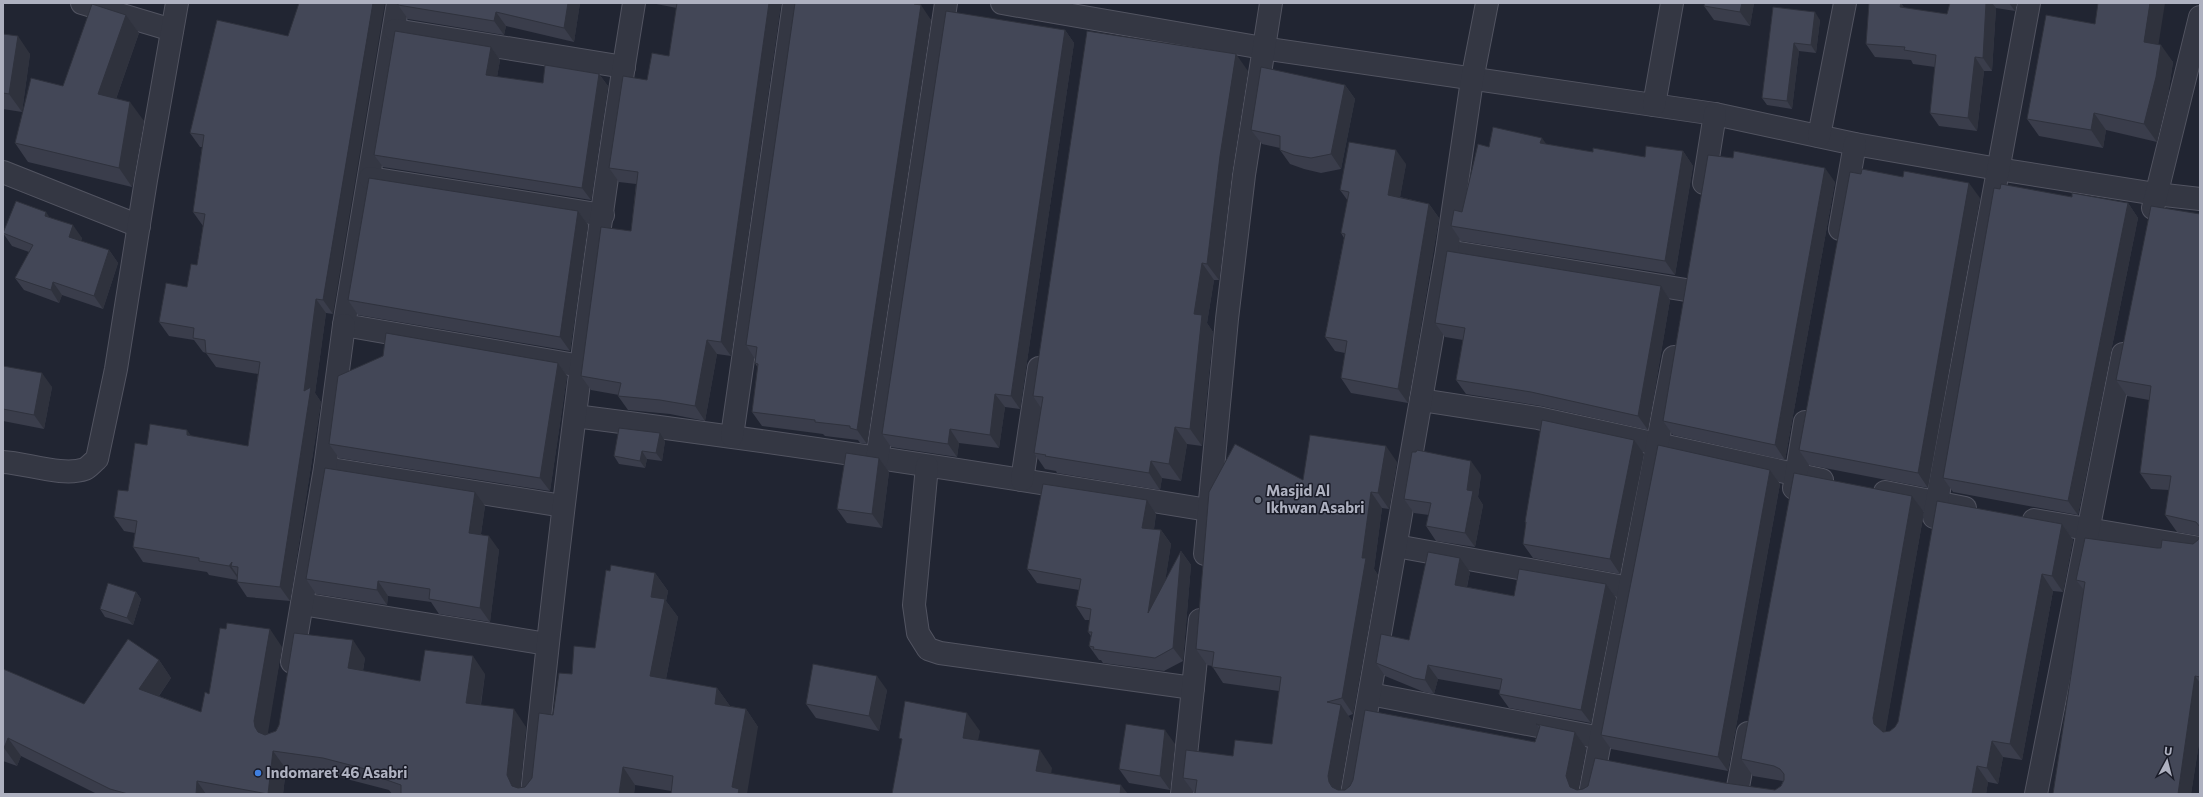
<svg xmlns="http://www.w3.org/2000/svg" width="2203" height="797" font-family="Commissioner,sans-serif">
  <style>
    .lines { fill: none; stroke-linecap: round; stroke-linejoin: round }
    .minor-casing { stroke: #525461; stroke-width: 24 }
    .minor { stroke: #343743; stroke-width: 22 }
    .wall { fill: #3a3d4b }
    .shaded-wall { fill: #2f323d }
    .building { fill: #434757; stroke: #2f323d }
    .worship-dot { fill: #6b7280; stroke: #1a1c28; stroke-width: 1.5 }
    .shop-dot { fill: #3f7fe0; stroke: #1a1c28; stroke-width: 1.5 }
    .labels { text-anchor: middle; stroke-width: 3; stroke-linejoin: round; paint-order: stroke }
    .poi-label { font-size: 15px; font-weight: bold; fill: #aeb1c0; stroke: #1a1c28; text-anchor: start }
  </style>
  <rect width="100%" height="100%" fill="#212532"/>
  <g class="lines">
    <g class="minor-casing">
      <g id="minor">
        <path d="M82,3L172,30"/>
        <path d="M398,3L344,325L581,366"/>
        <path d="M1002,3L1263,48L1715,114L1855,144L1998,169L2156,194L2200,199"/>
        <path d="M395,30L624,67"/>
        <path d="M1654,105L1672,3"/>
        <path d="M1819,136L1845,3"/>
        <path d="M3,172L139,226"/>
        <path d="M370,178L603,215"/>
        <path d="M1704,183L1715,114"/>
        <path d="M2153,208L2200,17"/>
        <path d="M1840,229L1855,144"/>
        <path d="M1447,251L1686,290"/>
        <path d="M1421,400L1538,418L1822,480"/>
        <path d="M575,416C786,443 997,475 1208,510"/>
        <path d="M732,436L794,3"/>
        <path d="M877,459L946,3"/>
        <path d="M3,462C26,463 63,477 85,469C89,467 93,462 97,459L116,369L146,180L177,3"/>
        <path d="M927,466L914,605L918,633L928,649L940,653L1193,688"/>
        <path d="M325,468L563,506"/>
        <path d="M1022,480L1039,368"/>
        <path d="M1794,488L1805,422"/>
        <path d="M1885,492L1965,508"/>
        <path d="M1934,517L2029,3"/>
        <path d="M2034,520L2200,548"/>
        <path d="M1396,546L1630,588"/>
        <path d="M1205,554L1227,319L1244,175L1271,3"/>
        <path d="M302,604L547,644"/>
        <path d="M292,662L325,468L344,325"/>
        <path d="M1370,694L1601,738"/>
        <path d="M1738,787L1748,733"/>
        <path d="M532,794C559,529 591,265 634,3"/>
        <path d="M1182,794L1200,620"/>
        <path d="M1352,794L1447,251L1472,80L1487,3"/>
        <path d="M1590,794L1674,357"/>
        <path d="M2036,794L2123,354"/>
      </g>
    </g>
    <use href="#minor" class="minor"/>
  </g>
  <g class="wall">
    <path d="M398,3H580L574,42L506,26L504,35L408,19L398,5Z"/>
    <path d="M651,3H781L731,356L717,354L705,421L670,414L628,410L618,396L619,395L591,390L581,376L631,231L636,184L619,182L609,168L647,80L669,56L677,8Z"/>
    <path d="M917,3L931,20L867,444L860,443L858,440L825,436L823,434L762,426L752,412L758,368L755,363V359L746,345Z"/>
    <path d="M1705,3H1754L1750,26L1714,20L1704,6Z"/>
    <path d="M1901,3L1904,8L1947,14L1950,3H2017L2015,11L1996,8L1992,71H1984L1977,131L1939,126L1930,113L1935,67L1913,64L1911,60L1875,57L1866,44Z"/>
    <path d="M1773,7L1820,20L1816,53L1799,51L1792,109L1767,105L1762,98Z"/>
    <path d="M126,15L139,33L116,99L144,121L132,187L28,162L15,143L63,86Z"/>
    <path d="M217,20L333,314L326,313L315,393L321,402L290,601L247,597L237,582V580L209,575L207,572L143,562L133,547L135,533L124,531L114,517L128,491L147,445L192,436L248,446L258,374L216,367L206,353L203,352L194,340L169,336L159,322L187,287L197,265L203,226L193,212L202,147H200L190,133Z"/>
    <path d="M1065,30L1074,43L1020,409L1005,407L999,448L959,443L957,457L891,447L882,434Z"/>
    <path d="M3,34L30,54L22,112L3,109Z"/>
    <path d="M2158,44L2173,62L2168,95L2157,142L2106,130L2103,148L2039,136L2027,119Z"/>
    <path d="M491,47L500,60L497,77L543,83L599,74L608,86L591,200L383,167L374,155Z"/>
    <path d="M1248,71L1232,173L1219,280H1214L1207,323L1213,332L1202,446L1187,444L1181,481L1162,478L1160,490L1057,473L1056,471L1045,469L1034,453L1041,408L1033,396Z"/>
    <path d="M1345,85L1355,99L1341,169L1321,173L1304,169L1290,164L1280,150V148L1262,144L1251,130Z"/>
    <path d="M1546,144L1593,152L1645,157L1683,151L1693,166L1675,275L1461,241L1451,226L1462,212L1489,147Z"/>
    <path d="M1733,158L1835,182L1785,460L1673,435L1663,421Z"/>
    <path d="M1406,164L1400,197L1429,204L1439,218L1408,403L1351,393L1341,378L1345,353L1335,351L1325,337L1344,238L1341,233L1348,201L1340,190Z"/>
    <path d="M2000,189L2128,203L2138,218L2078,515L1953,492L1943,478Z"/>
    <path d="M1980,198L1928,488L1809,465L1799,450Z"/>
    <path d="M578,211L588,225L570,351L358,315L348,300Z"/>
    <path d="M2200,214V737L2191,794H2053L2084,590L2076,580L2157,548L2193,544L2198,540L2200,536L2177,532L2165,515L2169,490L2151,489L2140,473L2149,400L2127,396L2116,380Z"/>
    <path d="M49,217L82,238L81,241L109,250L118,263L103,309L62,295L59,303L24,290L15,278L29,252L12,246L3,233Z"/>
    <path d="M1661,286L1670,300L1648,430L1541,406L1466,394L1456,380L1463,340L1445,337L1435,323Z"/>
    <path d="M558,363L567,376L550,491L339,458L329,444Z"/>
    <path d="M3,366L52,387L44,429L3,421Z"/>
    <path d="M665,441L662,461L647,459L645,468L619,464L614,456Z"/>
    <path d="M1644,454L1620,574L1533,558L1523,544L1526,524L1525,522Z"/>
    <path d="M879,458L889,472L882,528L847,523L837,509Z"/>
    <path d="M1397,462L1389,509L1382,508L1374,569L1378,575L1353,714L1348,716L1352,721L1340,790H1345L1535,742L1539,728L1536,724L1575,732L1586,748L1578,790L1725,783L1775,790L1781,786L1783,781L1753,776L1741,759L1912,496L1924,512L1885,732L1890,731L1895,727L2062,524L2073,540L2063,592L2053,591L2022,760L2003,757L1998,784L1988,782L1986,794H1195L1183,778L1233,756L1272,744L1279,691L1223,683L1212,666L1207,665L1196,649L1303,480Z"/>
    <path d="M1770,470L1780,484L1728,771L1611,749L1601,735Z"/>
    <path d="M1481,475L1478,497L1483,505L1475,547L1436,541L1426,526L1429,515L1414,513L1404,499Z"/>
    <path d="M1147,500L1156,514L1154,529L1161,530L1171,544L1165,581L1181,551L1191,565L1183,661L1164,671L1103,663L1101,660H1099L1089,646L1091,636L1088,632L1090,620H1085L1076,606L1079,590L1037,583L1027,569Z"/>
    <path d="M485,506L481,534L499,550L490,622L439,614L431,602L388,596L387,605L316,594L306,579Z"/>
    <path d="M1470,572L1467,587L1514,596L1606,584L1616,598L1591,723L1509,708L1499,694L1500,690L1438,679L1434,694L1424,692L1385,676L1376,663L1409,640Z"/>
    <path d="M655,573L668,591L666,601L678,617L666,679L717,688L730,706L746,709L758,727L671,791L635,785L634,794H392L389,790L335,776L286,769L283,794H97L21,756L17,766L3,761V669L84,704L159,660L171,678L159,696L201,712L209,694L282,647L267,734L276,731L365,658L363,671L420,681L485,674L481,705L526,727L520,788L525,787L532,778L553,715L572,674L595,648Z"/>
    <path d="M136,592L141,599L133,625L105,617L100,609Z"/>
    <path d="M887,690L879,731L816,718L806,704Z"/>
    <path d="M1175,744L1170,790L1129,783L1119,769Z"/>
  </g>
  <g class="shaded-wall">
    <path d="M373,3H385L333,314L323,300Z"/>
    <path d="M568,3H580L574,42L564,28Z"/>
    <path d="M769,3H781L731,356L721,342Z"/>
    <path d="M914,3H917L921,7V5L931,20L867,444L857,430Z"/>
    <path d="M1742,3H1754L1750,26L1740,12Z"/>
    <path d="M1901,3L1910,16L1900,7Z"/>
    <path d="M1986,3H1992L1996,8L1992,71L1983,58Z"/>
    <path d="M2009,3H2017L2015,11Z"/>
    <path d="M2150,3H2165L2156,60L2144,42Z"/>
    <path d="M496,12L506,26L504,35L494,21Z"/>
    <path d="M1815,12L1820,20L1816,53L1811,45Z"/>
    <path d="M126,15L139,33L111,113L98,94Z"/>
    <path d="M1065,30L1074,43L1020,409L1011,396Z"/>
    <path d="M18,36L30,54L22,112L9,94Z"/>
    <path d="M1794,43L1799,51L1792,109L1787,101Z"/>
    <path d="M2161,45L2173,62L2168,95L2157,142L2144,124Z"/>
    <path d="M491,47L500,60L495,88L486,75Z"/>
    <path d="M1236,54L1248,71L1232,173L1219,280L1207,264L1220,156Z"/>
    <path d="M1975,57L1984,71L1977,131L1968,118Z"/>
    <path d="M599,74L608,86L591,200L582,188Z"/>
    <path d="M1345,85L1355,99L1341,169L1331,154Z"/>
    <path d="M130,102L144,121L132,187L119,168Z"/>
    <path d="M2094,113L2106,130L2103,148L2091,130Z"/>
    <path d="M1542,138L1552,152L1540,143Z"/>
    <path d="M1396,150L1406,164L1398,209L1388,195Z"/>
    <path d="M1683,151L1693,166L1675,275L1665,261Z"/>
    <path d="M1825,168L1835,182L1785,460L1775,445Z"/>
    <path d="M1969,183L1980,198L1928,488L1918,473Z"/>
    <path d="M2128,203L2138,218L2078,515L2068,501Z"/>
    <path d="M1429,204L1439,218L1408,403L1398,389Z"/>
    <path d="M578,211L588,225L570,351L560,337Z"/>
    <path d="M46,212L55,225L45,216Z"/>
    <path d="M73,225L82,238L78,249L69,237Z"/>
    <path d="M109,250L118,263L103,309L94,296Z"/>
    <path d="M1202,263L1214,280L1207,323L1213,332L1202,446L1190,429L1194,314Z"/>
    <path d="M53,282L62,295L59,303L51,290Z"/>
    <path d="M1661,286L1670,300L1648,430L1638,416Z"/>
    <path d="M316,299L326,313L315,393L321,402L290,601L280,587L304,391Z"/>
    <path d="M707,340L717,354L705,421L695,406Z"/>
    <path d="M558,363L567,376L550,491L540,478Z"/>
    <path d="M42,373L52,387L44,429L34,415Z"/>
    <path d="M995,394L1005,407L999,448L990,435Z"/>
    <path d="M1175,427L1187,444L1181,481L1169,464Z"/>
    <path d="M950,429L959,443L957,457L948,444Z"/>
    <path d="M187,430L197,444L187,435Z"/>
    <path d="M660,433L665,441L662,461L656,453Z"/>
    <path d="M1634,440L1644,454L1620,574L1610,559Z"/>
    <path d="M1386,446L1397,462L1389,509L1378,493Z"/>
    <path d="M642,451L647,459L645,468L640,461Z"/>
    <path d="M879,458L889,472L882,528L872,514Z"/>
    <path d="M1151,461L1162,478L1160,490L1149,473Z"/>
    <path d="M1471,461L1481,475L1478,497L1483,505L1475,547L1465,533L1467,490Z"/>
    <path d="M1770,470L1780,484L1728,771L1718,757Z"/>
    <path d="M475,492L485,506L479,547L469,533Z"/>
    <path d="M1371,492L1382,508L1374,569L1378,575L1353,714L1342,698Z"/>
    <path d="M1912,496L1924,512L1885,734L1874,724L1873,718Z"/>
    <path d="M1147,500L1156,514L1152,542L1142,528Z"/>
    <path d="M2062,524L2073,540L2063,592L2052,576Z"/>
    <path d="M1161,530L1171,544L1158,627L1148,613Z"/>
    <path d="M489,536L499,550L490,622L480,608Z"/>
    <path d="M1181,551L1191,565L1183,661L1173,648Z"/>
    <path d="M1460,558L1470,572L1464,598L1455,585Z"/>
    <path d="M232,562L231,566L240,579L239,580L229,566Z"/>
    <path d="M655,573L668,591L666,601L678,617L663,694L650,676L651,597Z"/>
    <path d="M2042,574L2053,591L2022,760L2010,744Z"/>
    <path d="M378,581L388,596L387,605L377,590Z"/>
    <path d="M1606,584L1616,598L1591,723L1581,710Z"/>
    <path d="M136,592L141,599L133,625L127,618Z"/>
    <path d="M270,629L282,647L267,739L271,750L255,727L254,721Z"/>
    <path d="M353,640L365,658L360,686L348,668Z"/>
    <path d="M473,656L485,674L478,721L466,703Z"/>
    <path d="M159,660L171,678L151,707L139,689Z"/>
    <path d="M1428,665L1438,679L1434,694L1425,680Z"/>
    <path d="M877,676L887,690L879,731L869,716Z"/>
    <path d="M2195,676L2200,683V737L2191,794H2178Z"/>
    <path d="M717,688L730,706L727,722L715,704Z"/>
    <path d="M1341,705L1352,721L1340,792L1337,794L1329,782L1328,776Z"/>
    <path d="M514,709L526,727L520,793L512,786L507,775Z"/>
    <path d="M746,709L758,727L747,794H737L732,787Z"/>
    <path d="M967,713L980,731L975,756L963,738Z"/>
    <path d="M1165,730L1175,744L1170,790L1160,776Z"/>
    <path d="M1575,732L1586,748L1578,792L1570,787L1566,776Z"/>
    <path d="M8,738L21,756L17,766L4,748Z"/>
    <path d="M1992,741L2003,757L1998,784L1987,768Z"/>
    <path d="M1040,750L1052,768L1049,789L1036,771Z"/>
    <path d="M273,751L286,769L283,794H268Z"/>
    <path d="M1977,766L1988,782L1986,794H1972Z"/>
    <path d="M623,767L635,785L634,794H619Z"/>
    <path d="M197,781L206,794H196Z"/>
    <path d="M1121,785L1128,794H1120Z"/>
  </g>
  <g class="building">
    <path d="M299,3H373L323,300L316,299L304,391L311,387L280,587L237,582L238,567L231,566L232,562L229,566L199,561V558L133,547L137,521L114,517L118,490L128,491L135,443L147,445L150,424L187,430V435L248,446L260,362L206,353L205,340L193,338L194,328L159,322L166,283L187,287L191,264L197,265L205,214L193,212L204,135L190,133L217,20L288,36Z"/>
    <path d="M398,3H568L564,28L496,12L494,21L398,5Z"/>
    <path d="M677,3H769L721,342L707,340L695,406L660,400L618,396L621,383L581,376L601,227L631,231L638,172L609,168L623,76L647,80L652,53L669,56Z"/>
    <path d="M795,3H914V4L921,5L857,430L850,428V426L815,422V420L752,412L758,364L755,363L757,347L746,345Z"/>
    <path d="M1705,3H1742L1740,12L1704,6Z"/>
    <path d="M1869,3H1901L1900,7L1947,14L1950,3H1986L1983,58L1975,57L1968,118L1930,113L1936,55L1904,50L1905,47L1866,44Z"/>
    <path d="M2098,3H2150L2144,42L2161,45L2156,77L2144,124L2094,113L2091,130L2027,119L2046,15L2095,24Z"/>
    <path d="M92,4L126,15L98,94L130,102L119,168L15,143L31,78L63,86Z"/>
    <path d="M1773,7L1815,12L1811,45L1794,43L1787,101L1762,98Z"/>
    <path d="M946,11L1065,30L1011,396L995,394L990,435L950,429L948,444L882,434Z"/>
    <path d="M395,31L491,47L486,75L543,83L545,65L599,74L582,188L374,155Z"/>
    <path d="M1087,31L1236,54L1220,156L1207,264L1202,263L1194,314L1202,315L1190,429L1175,427L1169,464L1151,461L1149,473L1045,456L1046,455L1034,453L1043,397L1033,396Z"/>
    <path d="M3,34L18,36L9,94L3,93Z"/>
    <path d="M1261,67L1345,85L1331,154L1311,158L1294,155L1280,150V136L1251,130Z"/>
    <path d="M1493,127L1542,138L1540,143L1593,152V148L1645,157L1646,146L1683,151L1665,261L1451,226L1454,210L1462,212L1478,144L1489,147Z"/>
    <path d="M1349,142L1396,150L1388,195L1429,204L1398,389L1341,378L1347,341L1325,337L1345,234L1341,233L1349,192L1340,190Z"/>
    <path d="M1734,151L1825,168L1775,445L1663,421L1708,155L1733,158Z"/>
    <path d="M1862,169L1903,177L1904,171L1969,183L1918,473L1799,450L1850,172L1861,174Z"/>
    <path d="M369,178L578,211L560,337L348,300Z"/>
    <path d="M2001,184L2072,197V193L2128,203L2068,501L1943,478L1994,188L2000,189Z"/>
    <path d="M16,201L46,212L45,216L73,225L69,237L109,250L94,296L53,282L51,290L15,278L33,245L3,233Z"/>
    <path d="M2151,206L2200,214V527L2196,522L2165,515L2171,476L2140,473L2151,386L2116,380Z"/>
    <path d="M1447,251L1661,286L1638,416L1531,392L1456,380L1465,328L1435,323Z"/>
    <path d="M386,333L558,363L540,478L329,444L338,376L383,356Z"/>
    <path d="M3,366L42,373L34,415L3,409Z"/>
    <path d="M1542,420L1634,440L1610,559L1523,544L1526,522H1525Z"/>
    <path d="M619,428L660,433L656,453L642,451L640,461L614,456Z"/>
    <path d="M1310,435L1386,446L1378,493L1371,492L1362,558H1366L1342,698L1327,702L1341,705L1328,776L1329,782L1332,787L1338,790H1345L1350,786L1353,780L1365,710L1535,742L1540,726L1536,724L1575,732L1566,776L1570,787L1577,790L1583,789L1588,786L1595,758L1725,783L1775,790L1781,786L1784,780V774L1780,769L1774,766L1741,759L1794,473L1912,496L1873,718L1874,724L1883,732L1890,731L1895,727L1898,722L1937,501L2062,524L2052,576L2042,574L2010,744L1992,741L1987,768L1977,766L1972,794H1195L1197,780L1183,778L1186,750L1233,756L1235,740L1272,744L1281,677L1212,667L1214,652L1196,649L1209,492L1235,444L1303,480Z"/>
    <path d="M1658,445L1770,470L1718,757L1601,735Z"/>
    <path d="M1417,450L1471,461L1467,490L1473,491L1465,533L1426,526L1431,503L1404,499L1412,452H1416Z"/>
    <path d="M846,453L879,458L872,514L837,509Z"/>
    <path d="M325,468L475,492L469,533L489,536L480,608L429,599L430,589L378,581L377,590L306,579Z"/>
    <path d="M1043,484L1147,500L1142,528L1161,530L1148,613L1181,551L1173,648L1155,658L1093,649L1094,647L1089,646L1092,632H1088L1091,609L1076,606L1081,579L1027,569Z"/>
    <path d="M2200,536V677L2195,676L2178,794H2053L2085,582L2076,580L2085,538L2157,548H2161L2162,540L2193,544L2198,540Z"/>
    <path d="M1428,552L1460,558L1455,585L1514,596L1519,569L1606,584L1581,710L1499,694L1502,679L1428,665L1425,680L1414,678L1376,663L1381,634L1409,640Z"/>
    <path d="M611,565L655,573L651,597L665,599L650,676L717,688L715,704L746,709L732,787L739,789L738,794H671L673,776L623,767L619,794H401V785L381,778V773L323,758L273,751L268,794L197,781L196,794H128L110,789L8,738L4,748H3V669L22,677L84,704L128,639L159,660L139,689L201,712L205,692L209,694L220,628L226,629L227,623L270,629L254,721L255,727L258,732L265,735L276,731L279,725L294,633L353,640L348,668L420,681L425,650L473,656L466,703L514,709L507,775L512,786L518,788L525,787L532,778L539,713L553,715L559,673L572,674L574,646L595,648L606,570L610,571Z"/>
    <path d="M108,583L136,592L127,618L100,609Z"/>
    <path d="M813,664L877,676L869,716L806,704Z"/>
    <path d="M905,701L967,713L963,738L1040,750L1036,771L1121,785L1120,794H892L902,739L899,738Z"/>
    <path d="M1126,724L1165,730L1160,776L1119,769Z"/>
  </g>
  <circle class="worship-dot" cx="1258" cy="500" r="4"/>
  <circle class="shop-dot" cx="258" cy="773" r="4"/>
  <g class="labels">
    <g class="poi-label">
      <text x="1266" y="496">Masjid Al<tspan x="1266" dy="17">Ikhwan Asabri</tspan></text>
      <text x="266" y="778">Indomaret 46 Asabri</text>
    </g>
  </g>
  <rect width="2203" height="797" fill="none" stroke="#aeb1c0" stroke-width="8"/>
  <g transform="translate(2167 761) rotate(7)" stroke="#1a1c28" stroke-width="3" paint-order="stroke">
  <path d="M0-3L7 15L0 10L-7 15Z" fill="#aeb1c0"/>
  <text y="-6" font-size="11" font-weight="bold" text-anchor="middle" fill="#aeb1c0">U</text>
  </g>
</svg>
